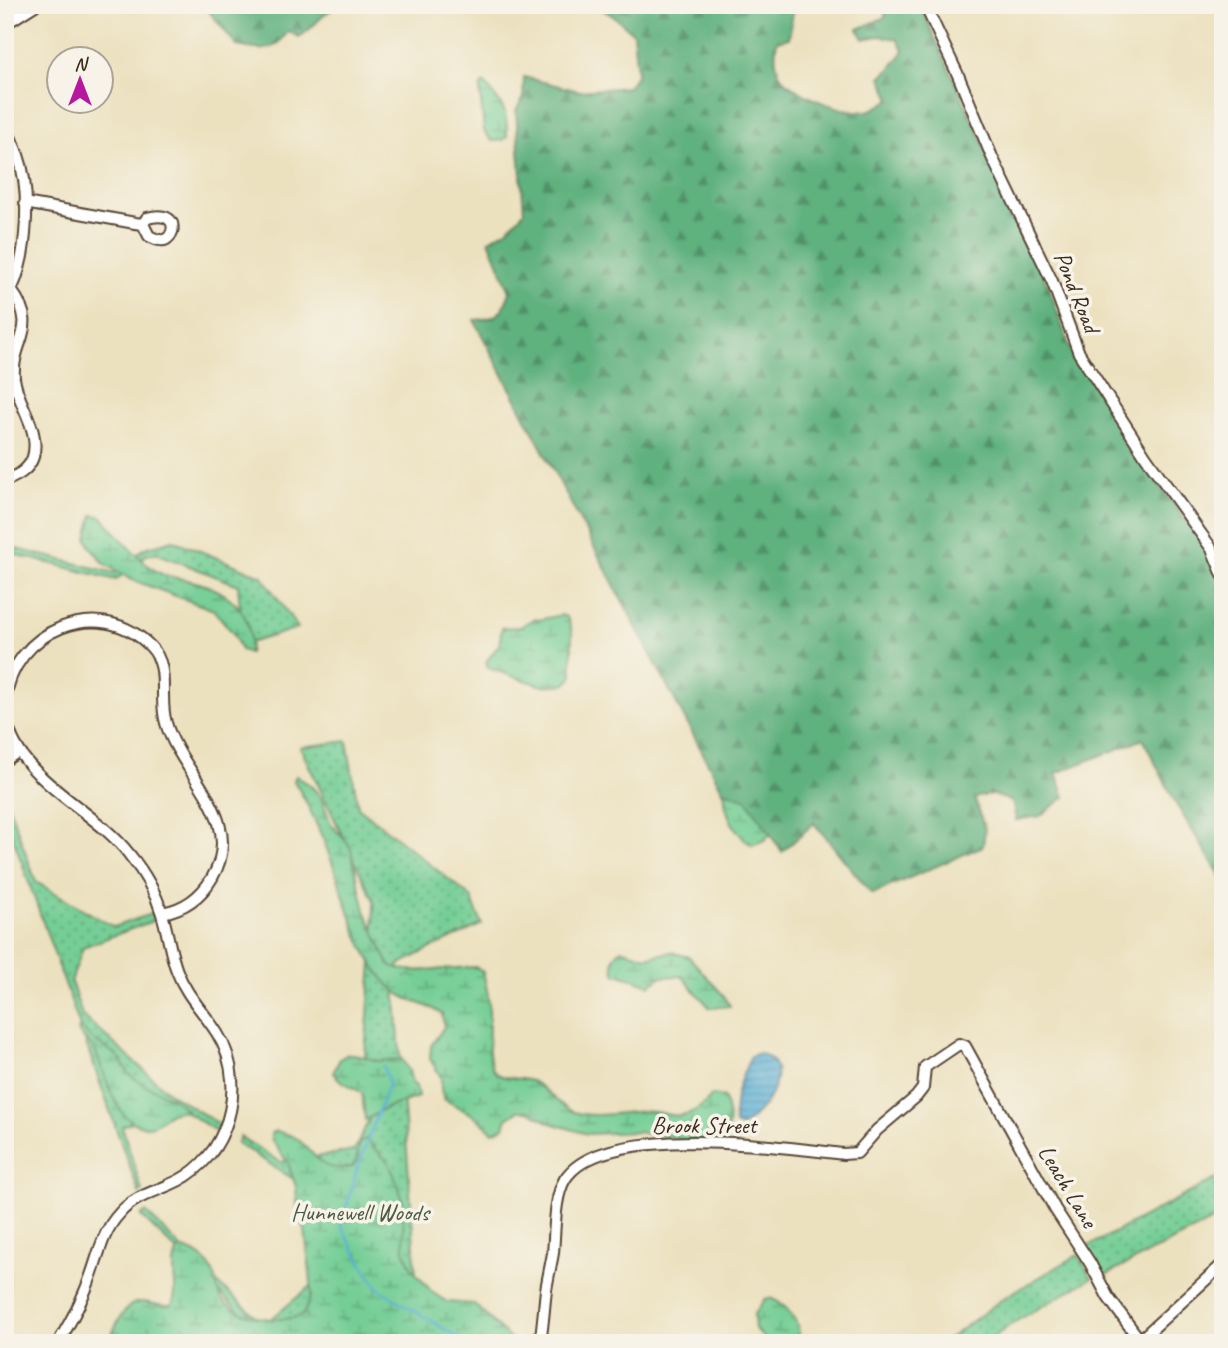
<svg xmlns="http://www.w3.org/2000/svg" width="1228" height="1348" font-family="Caveat,sans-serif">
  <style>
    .grass { fill: url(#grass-dots); stroke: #587c5a; stroke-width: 2 }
    .forest { fill: url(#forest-firs); stroke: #4d6e4e; stroke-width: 2 }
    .wetland { fill: url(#wetland-marsh); stroke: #587c5a; stroke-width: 2 }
    .water { fill: url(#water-rules); stroke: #496c79; stroke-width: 2 }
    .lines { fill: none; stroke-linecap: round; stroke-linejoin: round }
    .stream { stroke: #57add4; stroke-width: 2.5 }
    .minor-casing { stroke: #564536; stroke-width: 14 }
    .minor { stroke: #fff; stroke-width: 10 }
    .labels { text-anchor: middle; stroke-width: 7; stroke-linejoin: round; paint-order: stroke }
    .street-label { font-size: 24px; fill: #3b2a1e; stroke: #f7f3e8 }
    .park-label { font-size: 24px; fill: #4c5b42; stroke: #f7f3e8 }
  </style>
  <defs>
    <pattern id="grass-dots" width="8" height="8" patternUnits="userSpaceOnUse" patternTransform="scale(1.75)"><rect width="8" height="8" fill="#74ce95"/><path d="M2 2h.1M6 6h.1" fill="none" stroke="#60a779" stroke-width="1.8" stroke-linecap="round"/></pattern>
    <pattern id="forest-firs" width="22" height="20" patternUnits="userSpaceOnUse" patternTransform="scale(1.75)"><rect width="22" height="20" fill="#5fb17e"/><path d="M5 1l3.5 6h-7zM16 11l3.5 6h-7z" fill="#509067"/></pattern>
    <pattern id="wetland-marsh" width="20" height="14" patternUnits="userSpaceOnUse" patternTransform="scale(1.75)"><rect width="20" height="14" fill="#74ce95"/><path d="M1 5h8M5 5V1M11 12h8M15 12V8" fill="none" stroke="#60a779"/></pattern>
    <pattern id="water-rules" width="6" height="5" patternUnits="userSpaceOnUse" patternTransform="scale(1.75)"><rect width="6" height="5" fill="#57add4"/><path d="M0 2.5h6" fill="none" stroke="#498dab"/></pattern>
  </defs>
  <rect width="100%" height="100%" fill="#f7f3e8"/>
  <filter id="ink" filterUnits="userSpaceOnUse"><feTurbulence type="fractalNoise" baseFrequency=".0143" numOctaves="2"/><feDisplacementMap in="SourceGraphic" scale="14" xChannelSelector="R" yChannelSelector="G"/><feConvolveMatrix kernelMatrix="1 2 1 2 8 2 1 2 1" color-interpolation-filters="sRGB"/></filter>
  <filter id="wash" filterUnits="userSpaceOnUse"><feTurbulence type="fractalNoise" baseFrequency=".00686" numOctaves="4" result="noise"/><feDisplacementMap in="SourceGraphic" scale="28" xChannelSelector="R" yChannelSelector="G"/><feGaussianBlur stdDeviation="1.57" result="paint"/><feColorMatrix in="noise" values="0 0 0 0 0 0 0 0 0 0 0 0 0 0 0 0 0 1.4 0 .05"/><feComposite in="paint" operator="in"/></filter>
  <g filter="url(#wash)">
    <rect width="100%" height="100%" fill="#ece1bf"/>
    <g class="grass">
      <path d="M173,540L262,576L298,628L243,645L238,585L156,553L146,555L116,580L5,552V546L115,573L145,548Z"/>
      <path d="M347,741L358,807L471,897L482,924C454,939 425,949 398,966L395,985L421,1343H244L254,1326L141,1216L146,1212L201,1269L265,1324L317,1281L304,1186L237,1143L240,1137L281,1162L354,1151L374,1109L364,1069L373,949L374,901L300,747Z"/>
      <path d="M5,795L36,882L114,927L162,910L164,917L83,947L71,982L82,1015L168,1092L222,1126L219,1133L156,1093L154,1113L122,1126L142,1191L139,1193L5,815Z"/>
      <path d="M1223,1175V1211L1212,1221L1104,1276L1085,1248Z"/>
      <path d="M1078,1255L1092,1278L1013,1323L986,1343H943L1005,1297Z"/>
    </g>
    <g class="forest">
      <path d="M204,5H342C323,10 315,28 299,37L288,31C274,55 260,50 237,46Z"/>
      <path d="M589,5H794L789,38L777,41C775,52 774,62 779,73C788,93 850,117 871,110C878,107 885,103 891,99L881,77L889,70L904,51L897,39L880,36L863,39L858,29L886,17L882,5H920L1049,287L1070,349L1155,479L1208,550L1223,589V880L1176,804L1143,739L1056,773L1065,797L1040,816L1016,820L1012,801L991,794L974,798L985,829L983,846L872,894L814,823L782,852L746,799L725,791L724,793L474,320C498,319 502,314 510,292L489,240L508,229L524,212L516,111L523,99L524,77L579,91L628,87L637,74L633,33C620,21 607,9 589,5Z"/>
    </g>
    <g class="wetland">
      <path d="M482,84H485C503,107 507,106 507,137L503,140L492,141L484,131L480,90Z"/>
      <path d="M93,515L102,517C115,532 140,561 156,571C167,578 180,578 192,581C229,590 256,613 249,653L241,650L233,633L214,610L130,579L104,563L90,546L87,538Z"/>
      <path d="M561,615L567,617L572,631V678L566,684L543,686L488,668L486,662L499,645L502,628L520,627L535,618L538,620Z"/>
      <path d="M296,776L310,785L321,797L331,824L350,846L365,911L389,965C408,976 453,967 476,967L483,972C486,984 489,996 489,1009C490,1022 485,1063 495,1072C502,1080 521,1077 531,1081C548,1088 557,1106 574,1112C600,1120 628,1109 655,1112C666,1113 674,1118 686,1114C695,1112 707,1103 712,1095L723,1097C731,1115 732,1131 717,1145L636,1132L587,1134L551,1123L529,1111H518L507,1118L504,1127L493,1132L476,1117L444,1099L441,1090V1077L430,1059L431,1046L444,1027L442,1014C427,1003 408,1003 394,990C360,959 350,912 335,870C324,840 311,808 294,781Z"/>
      <path d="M725,791L746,799L770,833L765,840L752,845C735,834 723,811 725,791Z"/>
      <path d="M621,949L647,957L671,952L689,957L725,997L730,1006L710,1008L682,976L660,977L650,985L623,975H616C612,964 612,957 621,949Z"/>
      <path d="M80,1027L91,1038L118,1056L128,1073L141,1083L174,1099L187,1110C182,1111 176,1111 171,1113C162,1117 158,1126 147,1126C116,1127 106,1074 96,1053C92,1044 83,1040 78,1031Z"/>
      <path d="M348,1054H354L378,1061L402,1059L409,1071L412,1083L416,1086L418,1097L386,1108L365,1120L362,1093L340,1080L333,1073L340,1059Z"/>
      <path d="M275,1131C283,1133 290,1134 296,1138C318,1154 318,1174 352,1167L356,1161L360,1142L366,1139L389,1163L399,1187L403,1206L404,1250L412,1269L432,1292L447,1302L474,1304L514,1343H287L260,1333L243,1343H108C115,1328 124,1300 143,1302C153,1303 161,1307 171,1306C182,1288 166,1266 180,1248C197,1252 211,1261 215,1279C217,1286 217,1293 222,1299C237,1319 281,1323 303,1315L311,1296V1282L305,1230L298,1214L296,1187L288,1163L271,1139V1133Z"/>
      <path d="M770,1298C786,1304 801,1322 799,1339L768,1342L755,1329L754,1314L765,1299Z"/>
    </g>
    <path class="water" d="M759,1053C798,1064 763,1116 740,1127L735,1125C732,1098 740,1080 751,1056Z"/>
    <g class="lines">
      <path class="stream" d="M383,1066L389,1083L358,1166L341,1225L362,1264L379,1289L467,1343"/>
    </g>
  </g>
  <g filter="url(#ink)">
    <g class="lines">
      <g class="minor-casing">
        <g id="minor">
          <path d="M925,5L958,75L992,157L1052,281L1079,353L1146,457L1212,549L1223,575"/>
          <path d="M5,24L35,5"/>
          <path d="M5,125C9,135 14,145 18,155C31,191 28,256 11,290C41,330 11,339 14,378C17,404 41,429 33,457C29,470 17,476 5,481"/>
          <path d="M25,203L135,223L143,224L147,218C183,208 175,243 160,240C156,240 152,237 149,236L143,224"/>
          <path d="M5,702C11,631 100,593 151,647C171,668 158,698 166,723C181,775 247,819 212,878C201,897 184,909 162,913"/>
          <path d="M5,709C9,777 91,805 129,854C143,871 156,893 162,914C168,933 170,953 177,971C186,995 203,1011 217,1033C235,1061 237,1099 224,1130C214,1155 194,1175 169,1185C151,1193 132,1198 119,1214C102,1232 98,1258 89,1281C81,1303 70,1323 58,1343"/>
          <path d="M5,760L18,752"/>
          <path d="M1140,1340L1223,1264"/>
          <path d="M540,1343C543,1325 544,1307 546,1290C548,1277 551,1265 553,1253C555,1232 554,1197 565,1179C602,1121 782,1147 843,1154L857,1153L877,1130L916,1097L923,1088L925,1067L959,1044L965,1046L1055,1209L1090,1263L1108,1297L1142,1343"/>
        </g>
      </g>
      <use href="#minor" class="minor"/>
    </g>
  </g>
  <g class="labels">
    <g class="street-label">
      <text transform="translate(1077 292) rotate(68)" y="8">Pond Road</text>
      <text x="704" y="1133">Brook Street</text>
      <text transform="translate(1068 1186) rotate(59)" y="8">Leach Lane</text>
    </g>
    <g class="park-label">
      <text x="360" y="1220">Hunnewell Woods</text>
    </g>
  </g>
  <rect width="1228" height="1348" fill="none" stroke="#f7f3e8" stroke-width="28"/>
  <g transform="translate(80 80)"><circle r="33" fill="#f7f3e8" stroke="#aca397" stroke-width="2"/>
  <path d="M0-5L12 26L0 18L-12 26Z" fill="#b5179e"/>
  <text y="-10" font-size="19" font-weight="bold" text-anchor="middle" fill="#3b2a1e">N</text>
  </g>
</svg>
